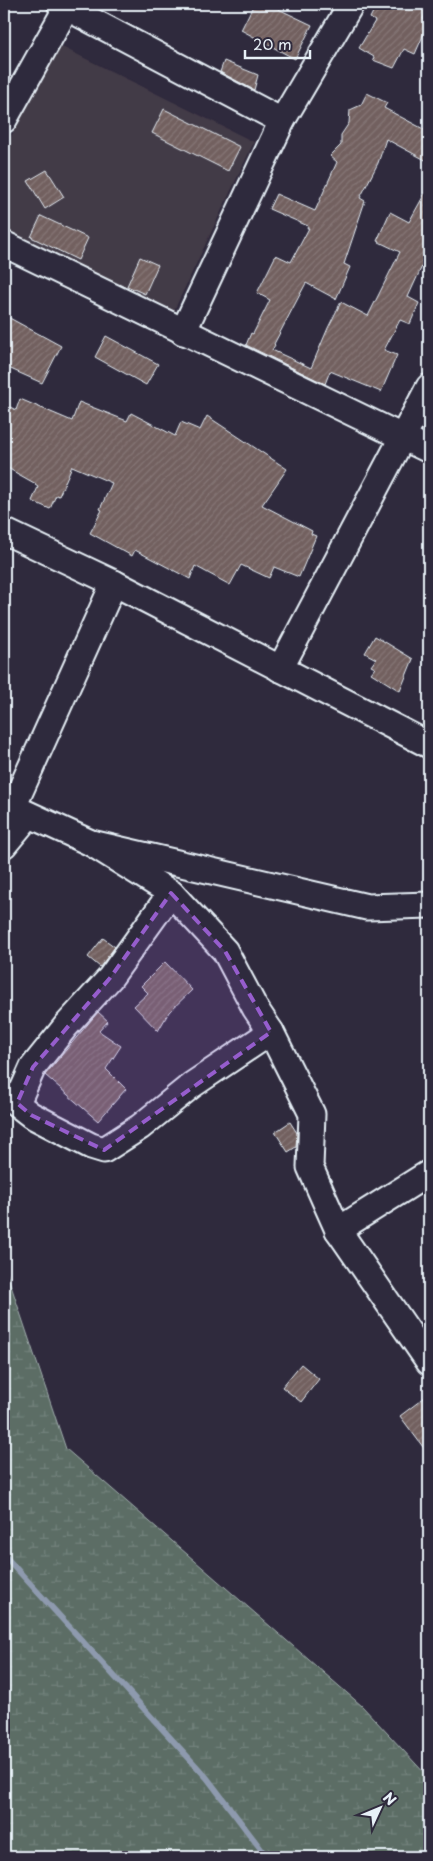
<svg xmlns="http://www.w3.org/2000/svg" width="433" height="1861" font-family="'Playpen Sans',sans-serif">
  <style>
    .built { fill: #433a47 }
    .wetland { fill: url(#wetland-marsh); stroke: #a2afae }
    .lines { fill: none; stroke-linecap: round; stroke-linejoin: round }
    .stream { stroke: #8e9aae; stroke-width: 6 }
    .building { fill: url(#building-hatch); stroke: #e8f1f8 }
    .minor-casing { stroke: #e8f1f8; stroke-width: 29 }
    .minor { stroke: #2f2a3d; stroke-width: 25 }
    .marked { fill: #965dcd; fill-opacity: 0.2; stroke: #965dcd; stroke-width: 4; stroke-dasharray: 10 6; stroke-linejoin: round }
  </style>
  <defs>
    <pattern id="wetland-marsh" width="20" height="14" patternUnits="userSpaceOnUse" patternTransform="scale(1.25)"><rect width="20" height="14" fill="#5b6d65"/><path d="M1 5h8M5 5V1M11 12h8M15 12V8" fill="none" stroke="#73827c"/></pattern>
    <pattern id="building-hatch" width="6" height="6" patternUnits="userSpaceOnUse" patternTransform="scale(1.25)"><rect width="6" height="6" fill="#72605f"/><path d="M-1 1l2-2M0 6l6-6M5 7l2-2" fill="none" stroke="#867777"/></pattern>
  </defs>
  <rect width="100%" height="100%" fill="#2f2a3d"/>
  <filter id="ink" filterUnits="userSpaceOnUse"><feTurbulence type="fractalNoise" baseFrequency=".02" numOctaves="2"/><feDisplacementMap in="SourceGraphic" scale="10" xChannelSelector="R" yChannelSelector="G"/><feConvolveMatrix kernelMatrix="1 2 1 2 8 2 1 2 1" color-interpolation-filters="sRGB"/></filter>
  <g filter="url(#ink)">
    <path class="built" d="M58,45L254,142L170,319L4,238V150Z"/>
    <path class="wetland" d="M4,1265L66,1449L362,1706L429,1778V1857H4Z"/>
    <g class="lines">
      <path class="stream" d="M4,1555L207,1778L267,1857"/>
    </g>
    <g class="building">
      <path d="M254,4H268L312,25L295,59L241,30Z"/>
      <path d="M377,4H429L423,19L429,22L415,54L404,49L394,68L373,60L374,57L359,48L375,21L370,18Z"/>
      <path d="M224,61L258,75L254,90L220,72Z"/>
      <path d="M367,93L387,103L384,108L429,132V162L386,139L378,163L360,198L365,201L344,264L350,267L336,299L306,283L274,344L275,345L272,350L311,368L328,328L341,302L368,316L400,252L377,241L390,212L409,222L429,186V267L423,264L408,297L419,303L410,324L400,320L384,350L397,355L381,392L330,371L325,384L246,345L251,333L253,334L270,300L257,293L276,255L291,262L309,228H307L308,226L269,209L276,194L315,211L337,162L330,156L341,145V135L349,123L350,110L361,105Z"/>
      <path d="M164,109L240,147L228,171L152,133Z"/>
      <path d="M47,170L64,197L45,209L28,181Z"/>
      <path d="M41,216L88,238L78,260L31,237Z"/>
      <path d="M140,257L158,265L145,294L127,286Z"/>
      <path d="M4,315L61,346L42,383L4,366Z"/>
      <path d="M106,336L158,364L146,385L95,357Z"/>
      <path d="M20,399L72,421L79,402L127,421L131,413L175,436L181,422L200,430L207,416L287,469L262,505L312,531L311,534L316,536L299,577L274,567L269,578L241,565L230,585L195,566L190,579L135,550L132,556L90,533L102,510L100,509L112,483L72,466L59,496L56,495L50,509L32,501L38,487L35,485L36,484L4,466V418L10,407L16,410Z"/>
      <path d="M375,636L413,659L400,691L371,673L375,668L371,666L376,659L365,653Z"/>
      <path d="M103,938L115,947L100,967L88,957Z"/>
      <path d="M165,962L192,990L169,1012L158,1031L134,1006L148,993L141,986Z"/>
      <path d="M98,1012L108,1021L99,1031L121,1046L106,1069L126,1089L98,1121L45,1075Z"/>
      <path d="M290,1122L297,1133L296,1147L288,1152L275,1132Z"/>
      <path d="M301,1364L319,1379L301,1402L282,1387Z"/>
      <path d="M429,1394V1455L400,1416Z"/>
    </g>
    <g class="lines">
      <g class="minor-casing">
        <g id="minor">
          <path d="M60,4L282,121"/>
          <path d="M4,120L67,7"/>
          <path d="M4,244L429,450"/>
          <path d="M183,332L282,121L351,4"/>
          <path d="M4,531L114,583L429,745"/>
          <path d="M280,669L429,387"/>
          <path d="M4,803L91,843L367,907L429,905"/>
          <path d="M13,807L114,583"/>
          <path d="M91,843L171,893L225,951L255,1008L271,1032L312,1114L310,1167L338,1230L429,1362"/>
          <path d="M4,845L29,815"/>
          <path d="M4,1094L31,1115L91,1146L104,1150L140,1127L192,1085L271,1032"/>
          <path d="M17,1103L33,1067L66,1026L110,978L171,893"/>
          <path d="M338,1230L429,1173"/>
        </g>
      </g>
      <use href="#minor" class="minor"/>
    </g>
  </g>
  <path class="marked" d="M171,893L225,951L271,1032L104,1150L31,1115L17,1103L33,1067L110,978Z"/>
  <rect width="433" height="1861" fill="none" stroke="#2f2a3d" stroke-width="20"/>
  <rect x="10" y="10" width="413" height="1841" fill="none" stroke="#e8f1f8" stroke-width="2" filter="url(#ink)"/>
  <g transform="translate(380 1808) rotate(46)" stroke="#2f2a3d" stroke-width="4" paint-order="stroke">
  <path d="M0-4L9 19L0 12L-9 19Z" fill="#e8f1f8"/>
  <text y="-8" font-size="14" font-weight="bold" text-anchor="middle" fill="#e8f1f8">N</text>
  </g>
  <path d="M245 50v8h65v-8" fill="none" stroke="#e8f1f8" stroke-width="2.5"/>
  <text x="253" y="50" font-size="15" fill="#e8f1f8" stroke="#2f2a3d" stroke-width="4" paint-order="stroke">20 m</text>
</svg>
